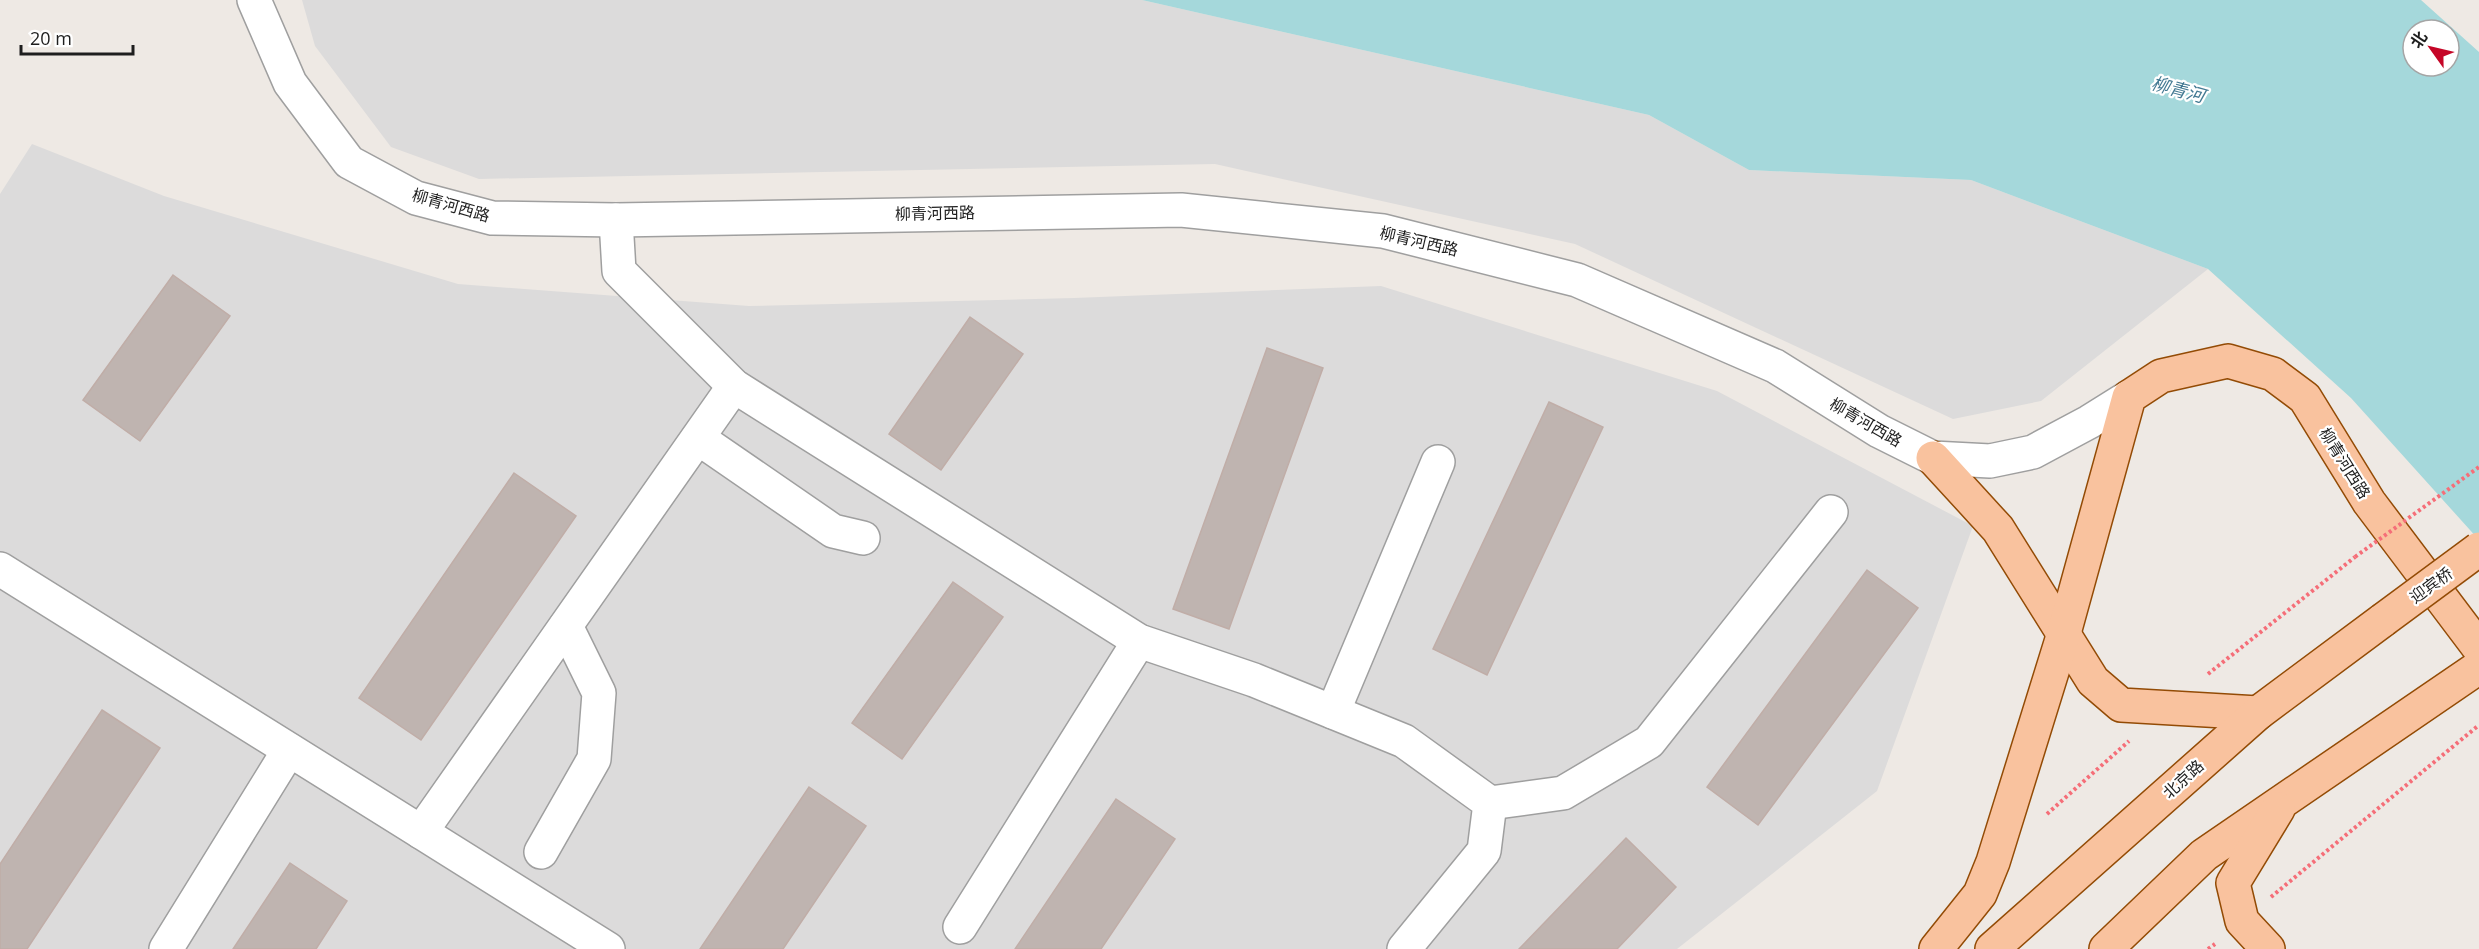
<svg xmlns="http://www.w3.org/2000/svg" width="2479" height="949" font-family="'Open Sans','Noto Sans SC',sans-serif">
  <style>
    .residential { fill: #dcdbdb }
    .water { fill: #a5d8db; fill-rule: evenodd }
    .building { fill: #bfb4b0; stroke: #c0ada7; stroke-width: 1.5 }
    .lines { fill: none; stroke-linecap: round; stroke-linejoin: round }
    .minor-casing { stroke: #9f9f9f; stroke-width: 36 }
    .major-casing { stroke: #934b05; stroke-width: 36 }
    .path { stroke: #f56e78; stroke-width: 4; stroke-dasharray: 3 3; stroke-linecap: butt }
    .minor { stroke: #fff; stroke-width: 33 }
    .major { stroke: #f9c29e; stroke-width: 33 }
    .major-bridge-casing { stroke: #934b05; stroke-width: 36; stroke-linecap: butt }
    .path-bridge { stroke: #f56e78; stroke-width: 4; stroke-dasharray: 3 3; stroke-linecap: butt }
    .major-bridge { stroke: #f9c29e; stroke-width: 33 }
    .labels { text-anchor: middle; stroke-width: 4.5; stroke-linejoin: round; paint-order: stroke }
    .street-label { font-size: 16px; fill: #1e1e1e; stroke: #fff }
    .water-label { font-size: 18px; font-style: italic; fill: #447a93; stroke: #fff }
  </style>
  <rect width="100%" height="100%" fill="#eee9e4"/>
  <g class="residential">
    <path d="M302,0H1142L1649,115L1749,170L1971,180L2208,269L2041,401L1953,419L1575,244L1215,164L479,179L391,147L315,46Z"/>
    <path d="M32,144L164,196L458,284L749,306L1074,298L1381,286L1717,391L1973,526L1877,791L1677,949H0V194Z"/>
  </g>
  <path class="water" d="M1142,0H2421L2479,52V540L2351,398L2208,269L1971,180L1749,170L1649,115ZM2413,30H2449V66H2413Z"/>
  <g class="building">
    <path d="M173,275L230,316L140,441L83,400Z"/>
    <path d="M970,317L1023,354L941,470L889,434Z"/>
    <path d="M1267,348L1323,368L1229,629L1173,609Z"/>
    <path d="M1549,402L1603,427L1487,675L1433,649Z"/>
    <path d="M514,473L576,516L421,740L359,698Z"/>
    <path d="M1867,570L1918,608L1758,825L1707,787Z"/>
    <path d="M953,582L1003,617L902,759L852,723Z"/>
    <path d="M102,710L160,748L27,949H0V864Z"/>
    <path d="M809,787L866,826L783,949H700Z"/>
    <path d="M1116,799L1175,839L1101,949H1015Z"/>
    <path d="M1626,838L1676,887L1617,949H1519Z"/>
    <path d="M290,863L347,901L316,949H233Z"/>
  </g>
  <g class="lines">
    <g class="minor-casing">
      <g id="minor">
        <path d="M254,0L290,83L349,162L416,198L492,218L616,220L1181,210L1383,231L1577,280L1775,366L1879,431L1933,458L1990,461L2033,452L2089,422L2129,397"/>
        <path d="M616,220L619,271L734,386L1139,641L1254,680L1404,741L1490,803L1484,851L1404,949"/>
        <path d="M698,438L833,531L863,538"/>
        <path d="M0,569L421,832"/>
        <path d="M1333,712L1438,462"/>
        <path d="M1490,803L1563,793L1649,742L1831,512"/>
        <path d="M541,852L594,759L599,693L566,626"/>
        <path d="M960,927L1139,641"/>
        <path d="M166,949L289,750"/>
        <path d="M608,949L421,832L734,386"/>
      </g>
    </g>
    <g class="major-casing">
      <g id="major">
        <path d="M1933,458L1998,529L2093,681L2121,705L2258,713"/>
        <path d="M1936,949L1980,894L1993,862L2064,633L2129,397L2161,376L2228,361L2273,374L2305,398L2369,502L2479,648"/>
        <path d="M1992,949L2258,713L2383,620"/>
        <path d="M2106,949L2204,855L2479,667"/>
        <path d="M2268,949L2242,921L2233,883L2278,809"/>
      </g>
    </g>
    <g class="path">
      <path d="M2208,674L2355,557"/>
      <path d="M2047,814L2129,741"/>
      <path d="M2271,897L2479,725"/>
      <path d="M2208,949L2215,944"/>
    </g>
    <use href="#minor" class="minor"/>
    <use href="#major" class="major"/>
    <g class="major-bridge-casing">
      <path id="major-bridge" d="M2383,620L2479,549"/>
    </g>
    <path class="path-bridge" d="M2355,557L2479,467"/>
    <use href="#major-bridge" class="major-bridge"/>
  </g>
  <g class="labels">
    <g class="street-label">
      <text transform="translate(451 205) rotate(16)" y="6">柳青河西路</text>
      <text transform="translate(935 213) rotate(-1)" y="6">柳青河西路</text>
      <text transform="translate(1419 241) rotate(13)" y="6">柳青河西路</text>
      <text transform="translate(1866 422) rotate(30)" y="6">柳青河西路</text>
      <text transform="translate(2345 463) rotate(58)" y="6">柳青河西路</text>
      <text transform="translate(2431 585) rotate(-36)" y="6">迎宾桥</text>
      <text transform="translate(2183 779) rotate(-42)" y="6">北京路</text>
    </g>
    <g class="water-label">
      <text transform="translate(2178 90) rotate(15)" y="6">柳青河</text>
    </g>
  </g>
  <g transform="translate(2431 48) rotate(304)"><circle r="28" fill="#ffffff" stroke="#a5a5a5" stroke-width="1.5"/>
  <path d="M0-4.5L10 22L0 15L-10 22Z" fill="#c50627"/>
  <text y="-9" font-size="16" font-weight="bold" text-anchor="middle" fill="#1e1e1e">北</text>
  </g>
  <path d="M21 45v9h112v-9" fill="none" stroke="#1e1e1e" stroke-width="3"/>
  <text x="30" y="45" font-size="18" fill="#1e1e1e" stroke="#ffffff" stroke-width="4.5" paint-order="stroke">20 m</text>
</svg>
